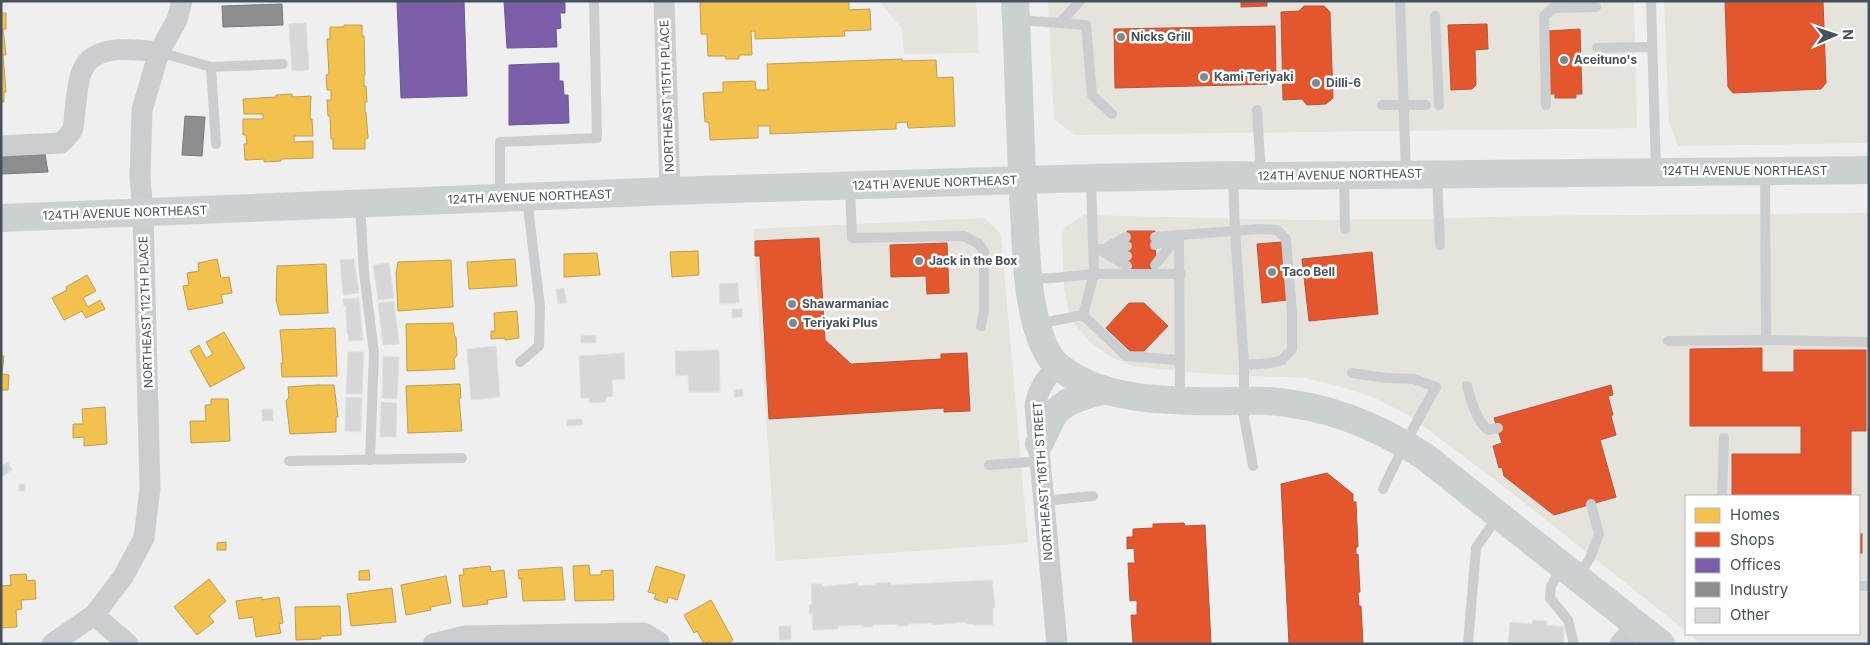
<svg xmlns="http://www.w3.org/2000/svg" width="1870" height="645" font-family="Inter,sans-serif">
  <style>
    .commercial { fill: #e5e3dc }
    .homes { fill: #f2c14e; stroke: #bea052 }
    .shops { fill: #e4572e; stroke: #b4563c }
    .offices { fill: #7b5ea7; stroke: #6b5a91 }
    .industry { fill: #8d8d92; stroke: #777b82 }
    .building { fill: #d7d7d9; stroke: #e1e1e2 }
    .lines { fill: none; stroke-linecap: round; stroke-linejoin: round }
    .lane { stroke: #cbced1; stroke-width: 10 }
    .street { stroke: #cbced1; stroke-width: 21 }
    .secondary { stroke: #cbd0d3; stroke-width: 28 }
    .poi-dot { fill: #818990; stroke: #fff; stroke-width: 2 }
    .labels { text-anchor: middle; stroke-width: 5; stroke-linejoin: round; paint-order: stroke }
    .poi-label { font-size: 12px; font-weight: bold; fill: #45525d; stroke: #fff; text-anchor: start }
    .street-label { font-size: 12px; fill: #45525d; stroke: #fff }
  </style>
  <rect width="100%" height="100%" fill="#f0efef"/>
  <g class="commercial">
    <path d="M879,1H976L979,53L904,54L902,29Z"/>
    <path d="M1048,1H1634L1637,128L1075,135L1054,119Z"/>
    <path d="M1664,1H1869V143L1678,146L1669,123Z"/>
    <path d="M1869,213V644H1702L1689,634H1859V496H1686V631L1498,482L1410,416L1375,398L1342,387L1305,378L1209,374L1132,366L1111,357L1090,342L1073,322L1069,312L1064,289L1062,234L1065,227L1084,215L1297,220L1425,219L1524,216Z"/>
    <path d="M984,218L1000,233L1002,247L1028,543L776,561L753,229Z"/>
  </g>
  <g class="homes">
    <path d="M700,1H849V10L870,9L871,30L844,31L845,36L755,39V31H751L752,55H739V59H726L725,56H708L707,34H701Z"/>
    <path d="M1,13H6V29H3L6,55H3L6,92H4V102H1Z"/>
    <path d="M344,25H362V36H364L365,75H364V86H366L367,102H365V112H366L368,138L365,139V149H333V139H331L330,116H328L327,100H331V90H327L326,75L329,74L327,39H330V27H344Z"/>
    <path d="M902,59V61L936,60L937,78L953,77L955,126L908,128L907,122L896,123V129L770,134V126H758V138L710,140L709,122H705L703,93L723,92V82L755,81L756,90H768L767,64Z"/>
    <path d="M292,94V97L311,96L310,119H312L313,136H294V142L313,141V158L281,159V161L264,162V159L245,160L244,144H247L246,135H243V119H263V114H244L243,99L276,97V95Z"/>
    <path d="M698,251L699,275L672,277L670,252Z"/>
    <path d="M597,253L600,275L564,277V254Z"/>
    <path d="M217,259L221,278L229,277L232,293L221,295L223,303L188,310L183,286L189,285L187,273L199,271L198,263Z"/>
    <path d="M515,259L517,286L469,289L467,262Z"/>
    <path d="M451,260L453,307L398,311L396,273L398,262Z"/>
    <path d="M326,264L328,313L280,315L276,300L277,266Z"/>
    <path d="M87,275L96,291L83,298L88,307L100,300L105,309L86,318L82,311L64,320L52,298L67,290L66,287Z"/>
    <path d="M517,311L519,338L505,340V338L491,339V331H495L494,313Z"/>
    <path d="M453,323L454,333L455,337H456L457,355L454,359L455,369L407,371L406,324Z"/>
    <path d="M335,328L337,376L282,377L281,363H283L280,330Z"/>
    <path d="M224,332L245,368L210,387L190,351L199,345L206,358L213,354L206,342Z"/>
    <path d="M1,356H4L2,374L9,375L8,390H1Z"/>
    <path d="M460,384L461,398H459L462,431L408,433L406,386Z"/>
    <path d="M316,385H334L338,417H336V432L290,434L286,401L289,397L288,387Z"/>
    <path d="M211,399H228L230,441L191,443L190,421H206L205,405H211Z"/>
    <path d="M105,407L107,444L84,446V437L73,438V424H83L82,409Z"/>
    <path d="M226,542V550H217V543Z"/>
    <path d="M589,565L590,575H601V571L613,570L614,600L575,601L573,566Z"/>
    <path d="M490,566L491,572L504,570L507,597L487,600L488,604L463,607L459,575H464L463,569Z"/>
    <path d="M656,566L685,575L677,600L668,597L667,603L654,599L656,594L648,592Z"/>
    <path d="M562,567L565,600L523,601L521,578L519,579L518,570Z"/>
    <path d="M369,570L370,580H359V571Z"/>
    <path d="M26,574L27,581L35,580L36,599L21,600L22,609L16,610L17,627L1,628V586L11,585L10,575Z"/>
    <path d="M446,576L451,603L430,607L431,610L406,615L401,585Z"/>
    <path d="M209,579L226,601L209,616L214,622L197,635L174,607Z"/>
    <path d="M392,588L396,622L351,626L347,594Z"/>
    <path d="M262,597V600L279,597L283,623L279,624L281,633L256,637L253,617L239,619L236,601Z"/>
    <path d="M711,600L733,640L727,644H712L710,641L704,644L697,631L694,633L684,615Z"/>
    <path d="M340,606L341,635L321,636V639L296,640L295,607Z"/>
  </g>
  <g class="shops">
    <path d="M1241,1H1267V6L1241,7Z"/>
    <path d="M1725,1H1823L1826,83L1821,89L1733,93L1728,87Z"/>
    <path d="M1304,6H1324L1330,12L1333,98L1326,104L1307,105L1302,99L1283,100L1281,12L1299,11Z"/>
    <path d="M1487,24L1488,49L1475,50L1476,85L1472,89L1451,90L1448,25Z"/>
    <path d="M1275,26L1276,80H1273V84L1115,88L1114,29Z"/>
    <path d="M1580,29L1582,94H1576V98H1555V94H1549L1548,31Z"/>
    <path d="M1127,231H1155L1156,269L1127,270Z"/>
    <path d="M819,238L825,340L851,364L941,359V354L967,353L970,411L944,412V408L769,419L760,256H755V241Z"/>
    <path d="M1282,242L1287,300L1262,303L1257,244Z"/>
    <path d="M947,243L949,293L927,294L926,276L891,277L890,245Z"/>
    <path d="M1372,252L1378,314L1309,321L1302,259Z"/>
    <path d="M1129,303H1144L1168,326L1144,351H1130L1106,328Z"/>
    <path d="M1762,348V372H1794V350H1866V431H1851V496H1732V454H1801V426H1690V349Z"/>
    <path d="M1611,385L1613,395L1608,396L1613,415L1611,416L1616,435L1600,440L1616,497L1554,515L1504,476L1502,467L1499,468L1493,446L1502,443L1494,418Z"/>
    <path d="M1327,473L1353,494V502H1356L1358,547H1356V555L1358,554L1360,592H1358L1359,606H1361L1363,644H1289L1281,484Z"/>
    <path d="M1184,523L1185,526L1205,525L1211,644H1133L1131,615H1137V600L1130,601L1128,563H1135L1134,548L1127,549V537H1133V529L1153,528V524Z"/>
    <rect x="1859" y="534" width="3" height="19"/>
  </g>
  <g class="offices">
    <path d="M397,1H464L467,96L401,98Z"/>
    <path d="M504,1H565V13H560L561,28L556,29L557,47L507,48Z"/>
    <path d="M559,63V81H563L564,95H568L569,123L509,125V65Z"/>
  </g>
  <g class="industry">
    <path d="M282,4L283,25L223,27L222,6Z"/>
    <path d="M185,116L205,117L202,156L182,155Z"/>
    <path d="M45,154L48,172L1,174V156Z"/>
  </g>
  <g class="building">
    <path d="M306,23L309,70L292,71L289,24Z"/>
    <path d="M354,259L359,293L343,295L340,260Z"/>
    <path d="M389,263L394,298L378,300L373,265Z"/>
    <path d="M738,283L739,303L720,304L719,284Z"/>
    <path d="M564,288L567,303L558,304L556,289Z"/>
    <path d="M359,298L363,340L349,341L348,334H347L346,306H344L343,299Z"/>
    <path d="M394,301L399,344L383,345L378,303Z"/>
    <path d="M732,309H742V317L732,318Z"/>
    <path d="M596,335V343H581V336Z"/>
    <path d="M496,346L500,397L471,400L467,349Z"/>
    <path d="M719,350L720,392H689L688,375L676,376L675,351Z"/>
    <path d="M348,352H364L362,394H346Z"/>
    <path d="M624,353L625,379L612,380L613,396L606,397V402L589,403V398H581L579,356Z"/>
    <path d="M383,356L399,357L397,399L382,398Z"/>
    <path d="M743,389V396L734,397V390Z"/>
    <path d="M346,397L362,398L361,432L345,431Z"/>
    <path d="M381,402L397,403L396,437H380Z"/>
    <rect x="262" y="409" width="11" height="12"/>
    <path d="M582,419L583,425L567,426V420Z"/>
    <path d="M8,462L12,470L3,476L1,466Z"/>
    <rect x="19" y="484" width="6" height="7"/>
    <path d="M992,580L995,608H993V625H974L973,624H967V622L932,625V623L908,624V626H897V624L873,625V627H863V625L838,626V629L813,630L812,613L809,614V605L812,604L811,584H822V587L857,583V586L876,585L875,583L891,582V585Z"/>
    <path d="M1533,620L1547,621L1546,625L1564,627L1563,644H1508L1510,622L1532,624Z"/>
    <rect x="779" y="626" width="12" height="14"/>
  </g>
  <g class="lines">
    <g class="lane">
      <path d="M1400,1L1406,173"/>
      <path d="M1651,1L1656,171"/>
      <path d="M1435,16L1439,105"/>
      <path d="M1018,20L1086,25L1092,95L1112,114"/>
      <path d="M1060,23L1080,1"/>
      <path d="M1597,48L1651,47"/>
      <path d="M159,52L211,67L283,64"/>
      <path d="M211,67L216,144"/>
      <path d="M1382,105H1426"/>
      <path d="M1546,105L1544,16L1553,8L1596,7"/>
      <path d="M1257,110L1261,175"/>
      <path d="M1765,172L1766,340L1869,342"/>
      <path d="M1437,175L1440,245"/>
      <path d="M1233,176L1235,231L1244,365V417L1253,466"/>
      <path d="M1344,176L1345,229"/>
      <path d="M850,187L852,238L964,236L979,244L984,252V310L981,326"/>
      <path d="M500,197V142L597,138L594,1"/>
      <path d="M360,205L364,273L374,353L370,460"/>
      <path d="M1179,235L1180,399"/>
      <path d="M1155,237L1259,229L1277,230L1286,239L1292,313V349L1282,360L1271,363L1244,365"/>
      <path d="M1155,245L1171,239"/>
      <path d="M1109,246L1126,237"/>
      <path d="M1094,250L1127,246"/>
      <path d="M1100,250L1127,266"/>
      <path d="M1111,252L1127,256"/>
      <path d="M1155,265L1179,235"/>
      <path d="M1029,279L1053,278L1094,274L1091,179"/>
      <path d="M1083,315L1126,356L1179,360"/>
      <path d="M1037,324L1083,315L1094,274H1181"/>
      <path d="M1668,341L1766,340"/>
      <path d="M520,362L539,346L540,307L527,198"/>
      <path d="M1352,373L1386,378L1414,379L1436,387C1417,421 1399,454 1383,489"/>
      <path d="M1467,386C1471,401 1476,420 1488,430L1498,428"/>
      <path d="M289,461L462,458"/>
      <path d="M989,465L1040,461"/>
      <path d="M1722,496L1724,438"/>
      <path d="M1043,501L1093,496"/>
      <path d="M1562,567L1551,586L1550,598L1568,620L1574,644"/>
      <path d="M1577,577L1590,558L1599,534L1591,504"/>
      <path d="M1859,586H1869"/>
      <path d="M1468,644L1476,548L1498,516"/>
    </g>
    <g class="street">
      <path d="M664,1L670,191"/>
      <path d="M1,146L61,143C76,129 73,129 75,110C77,98 77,82 82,71C93,43 136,49 159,52"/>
      <path d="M94,615L128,644"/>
      <path d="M52,644L94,615L123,577L144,538L150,488L143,213L140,177L142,110L159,52L177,20L182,1"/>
      <path d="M433,644L465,636L644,633L659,642V644"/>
      <path d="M1057,644L1035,406C1038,389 1046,378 1057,366"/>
      <path d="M1620,644L1637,625"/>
    </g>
    <g class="secondary">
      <path d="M1015,1C1019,72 1020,143 1024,214C1026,244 1026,275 1032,305C1035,323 1044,355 1058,366C1096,397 1150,400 1196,401C1220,402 1244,400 1268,401C1326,405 1375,425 1424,456L1661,644"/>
      <path d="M1,218L670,191L1091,178L1233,175L1271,176L1869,170"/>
      <path d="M1039,444C1044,435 1048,425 1053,416C1064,399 1087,395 1105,390"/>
    </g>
  </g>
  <g class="poi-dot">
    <circle cx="1121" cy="37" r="5"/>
    <circle cx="1564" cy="60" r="5"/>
    <circle cx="1204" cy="77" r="5"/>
    <circle cx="1316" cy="83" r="5"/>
    <circle cx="919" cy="261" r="5"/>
    <circle cx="1272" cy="272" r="5"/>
    <circle cx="792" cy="304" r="5"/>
    <circle cx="793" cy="323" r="5"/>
  </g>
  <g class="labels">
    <g class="poi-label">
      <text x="1131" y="41">Nicks Grill</text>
      <text x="1574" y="64">Aceituno's</text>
      <text x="1214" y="81">Kami Teriyaki</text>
      <text x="1326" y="87">Dilli-6</text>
      <text x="929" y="265">Jack in the Box</text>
      <text x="1282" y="276">Taco Bell</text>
      <text x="802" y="308">Shawarmaniac</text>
      <text x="803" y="327">Teriyaki Plus</text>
    </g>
    <g class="street-label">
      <text transform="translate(667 96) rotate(-92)" y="4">NORTHEAST 115TH PLACE</text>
      <text x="1745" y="175">124TH AVENUE NORTHEAST</text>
      <text transform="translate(1340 175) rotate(-1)" y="4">124TH AVENUE NORTHEAST</text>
      <text transform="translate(935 183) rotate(-2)" y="4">124TH AVENUE NORTHEAST</text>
      <text transform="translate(530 197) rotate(-2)" y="4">124TH AVENUE NORTHEAST</text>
      <text transform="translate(125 213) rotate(-2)" y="4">124TH AVENUE NORTHEAST</text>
      <text transform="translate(146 312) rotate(-92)" y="4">NORTHEAST 112TH PLACE</text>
      <text transform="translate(1043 481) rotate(-94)" y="4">NORTHEAST 116TH STREET</text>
    </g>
  </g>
  <rect width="1870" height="645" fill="none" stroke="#45525d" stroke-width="5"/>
  <rect x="1685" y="495" width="175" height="140" fill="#ffffff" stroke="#b5babe"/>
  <rect x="1695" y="508" width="25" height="15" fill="#f2c14e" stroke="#b5babe"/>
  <text x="1730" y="520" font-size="15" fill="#45525d">Homes</text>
  <rect x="1695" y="532" width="25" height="15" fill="#e4572e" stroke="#b5babe"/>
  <text x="1730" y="545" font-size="15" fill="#45525d">Shops</text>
  <rect x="1695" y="558" width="25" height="15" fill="#7b5ea7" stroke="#b5babe"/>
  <text x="1730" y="570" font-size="15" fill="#45525d">Offices</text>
  <rect x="1695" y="582" width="25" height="15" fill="#8d8d92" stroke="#b5babe"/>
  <text x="1730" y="595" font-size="15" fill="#45525d">Industry</text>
  <rect x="1695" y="608" width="25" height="15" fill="#d7d7d9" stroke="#b5babe"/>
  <text x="1730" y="620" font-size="15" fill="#45525d">Other</text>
  <g transform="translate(1835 35) rotate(88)" stroke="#ffffff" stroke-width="4" paint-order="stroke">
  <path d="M0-4L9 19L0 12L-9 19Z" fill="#45525d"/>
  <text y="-8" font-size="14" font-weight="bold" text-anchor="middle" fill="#45525d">N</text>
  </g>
</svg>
